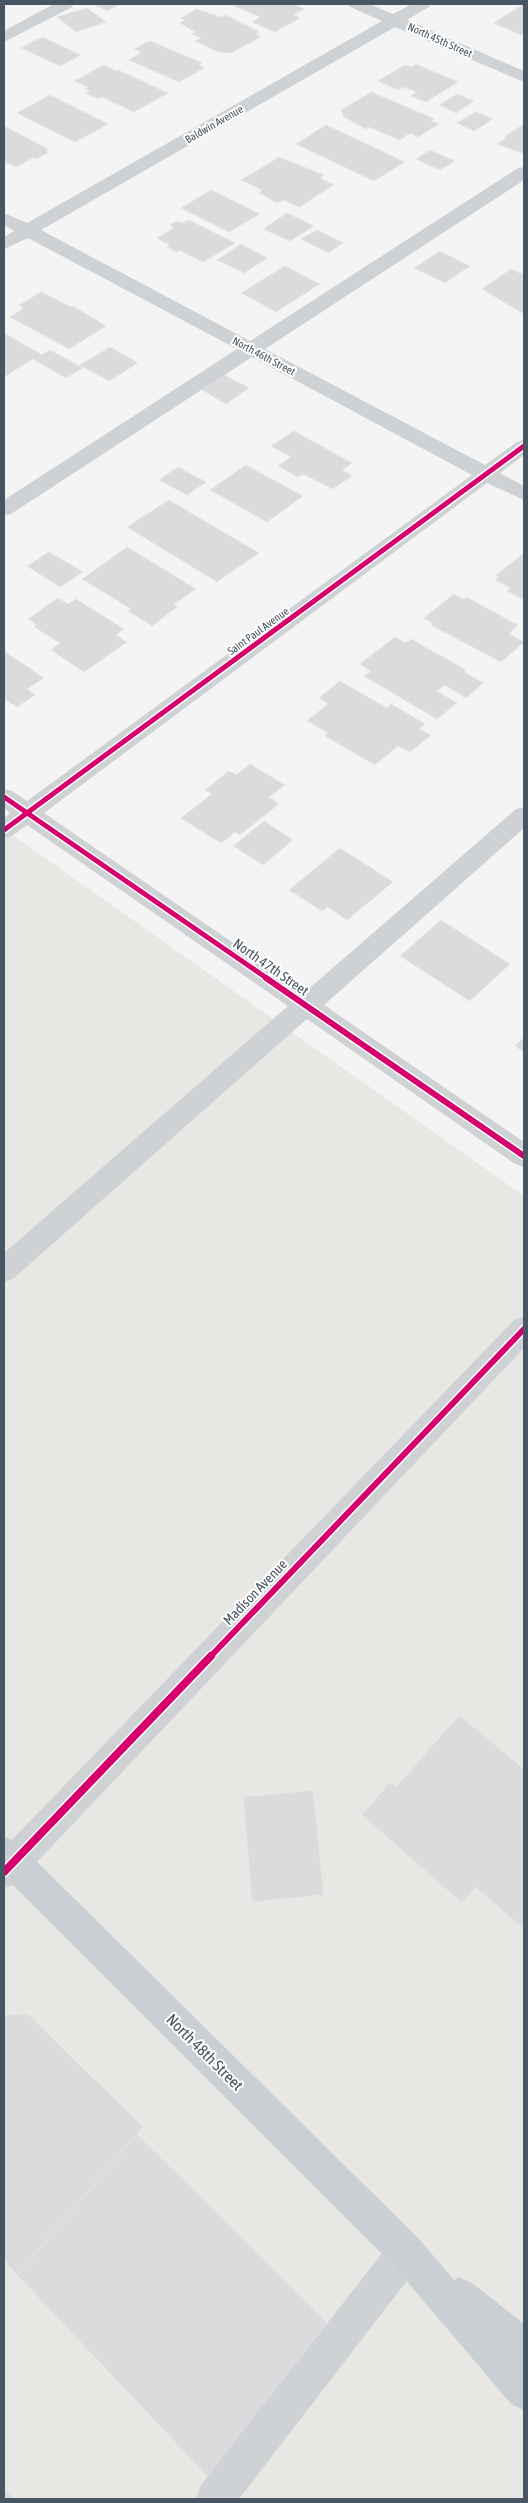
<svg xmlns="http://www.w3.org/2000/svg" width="528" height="2503" font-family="'Asap Condensed',sans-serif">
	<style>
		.commercial { fill: #e8e7e3 }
		.building { fill: #dbdbde; stroke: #e5e6e7 }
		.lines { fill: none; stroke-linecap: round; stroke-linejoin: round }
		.minor { fill: #cfd2d5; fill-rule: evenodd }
		.major { fill: #cacfd3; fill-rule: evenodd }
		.cycleway-far2-casing { stroke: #fff; stroke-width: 8 }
		.cycleway-far1-casing { stroke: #fff; stroke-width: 9 }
		.cycleway-casing { stroke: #fff; stroke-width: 11 }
		.cycleway-far2 { stroke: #d6006c; stroke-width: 5 }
		.cycleway-far1 { stroke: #d6006c; stroke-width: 6 }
		.cycleway { stroke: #d6006c; stroke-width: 8 }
		.labels { text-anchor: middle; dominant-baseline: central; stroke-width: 4; stroke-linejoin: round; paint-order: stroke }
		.far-street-label { font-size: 11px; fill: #485563; stroke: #fff }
		.street-label { font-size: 14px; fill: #485563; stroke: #fff }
		.near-street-label { font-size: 16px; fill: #485563; stroke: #fff }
	</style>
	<rect width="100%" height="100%" fill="#f4f4f4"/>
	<polygon class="commercial" points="4,829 524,1196 524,2499 4,2499"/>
	<g class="building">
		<polygon points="92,4 120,4 107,11"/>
		<polygon points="230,4 293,4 304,9 293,15 300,18 275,32 252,22 260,17"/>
		<polygon points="524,4 524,36 493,23"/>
		<polygon points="87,8 106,22 76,32 57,17"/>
		<polygon points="197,9 220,17 226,15 259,32 256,34 261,37 231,53 218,52 195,41 201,38 192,34 195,32 180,23 185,20 181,18"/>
		<polygon points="42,37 81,55 60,66 21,48"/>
		<polygon points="150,41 202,63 199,65 204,68 179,82 129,60 142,52 134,49"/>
		<polygon points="416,64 458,82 426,102 411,96 417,92 404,87 398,90 378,81 405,65 411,67"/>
		<polygon points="104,65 116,71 118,70 168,93 134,112 102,97 98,99 86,93 90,91 85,89 88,87 74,81"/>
		<polygon points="371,92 435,119 431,121 439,124 418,137 410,133 400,140 369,127 366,129 344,117 341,110"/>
		<polygon points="457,94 474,101 456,113 439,105"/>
		<polygon points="50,95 108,124 75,142 17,113"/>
		<polygon points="476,112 493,119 474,131 457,123"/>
		<polygon points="524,124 524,154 497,144 507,138 504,137"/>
		<polygon points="326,125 405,162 374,181 296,144"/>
		<polygon points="4,126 48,149 45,150 49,152 37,159 34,157 16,167 7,163 4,164"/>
		<polygon points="430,150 455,161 440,170 416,159"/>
		<polygon points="279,157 324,175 320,178 334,185 299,207 283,200 278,203 259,193 262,190 241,180"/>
		<polygon points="211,190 260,214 229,232 181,208"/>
		<polygon points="287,213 314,226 290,241 263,229"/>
		<polygon points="189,220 235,243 203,262 179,250 177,252 167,247 170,245 157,238 174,228 170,225 177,221 182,223"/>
		<polygon points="317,230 343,243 328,253 301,239"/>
		<polygon points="241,244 267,258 244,273 217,260"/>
		<polygon points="440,251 470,266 445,283 414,268"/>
		<polygon points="285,266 320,284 276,312 241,293"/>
		<polygon points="511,269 524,275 524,314 482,289"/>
		<polygon points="41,292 71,307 73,306 106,326 69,349 10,317 24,308 19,305"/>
		<polygon points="4,333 42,355 50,350 83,368 66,378 33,359 4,377"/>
		<polygon points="110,347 138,363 109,381 80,365"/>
		<polygon points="224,375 249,388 226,404 202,390"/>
		<polygon points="294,431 352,463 342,470 352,476 333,489 303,474 298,477 278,466 291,457 271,446"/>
		<polygon points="246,465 303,496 267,522 210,490"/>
		<polygon points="178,467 206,482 187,495 159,480"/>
		<polygon points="169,500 259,553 217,582 127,527"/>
		<polygon points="127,547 196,589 174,604 177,607 152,626 128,611 131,609 82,579"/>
		<polygon points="49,552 83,572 60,587 27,566"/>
		<polygon points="524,553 524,597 522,599 507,591 511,588 495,580 499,577 496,575"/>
		<polygon points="454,594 464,599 466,597 518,625 509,634 524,642 501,662 431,625 433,623 424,618"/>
		<polygon points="58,598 68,604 76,599 124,629 116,635 127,642 84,672 51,650 60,643 34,627 37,625 28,619"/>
		<polygon points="395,637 406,643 411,639 466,670 464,672 483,683 466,698 445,685 437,691 457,703 437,719 364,676 371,671 360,664"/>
		<polygon points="4,651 44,678 27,689 35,695 17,707 6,700 4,701"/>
		<polygon points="340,681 387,708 391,704 425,724 419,729 431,735 410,752 398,746 375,765 325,736 328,733 307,721 328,704 319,698"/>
		<polygon points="250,764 285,785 269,797 279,804 240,835 235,832 223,842 219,842 181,818 212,794 205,790 229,771 236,775"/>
		<polygon points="264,821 293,840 263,865 233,846"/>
		<polygon points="340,848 393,882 347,920 328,907 322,911 289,890"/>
		<polygon points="441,920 510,964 470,1001 400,956"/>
		<polygon points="524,1037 524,1052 515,1046"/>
		<polygon points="459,1715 524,1769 524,1929 475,1887 462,1903 362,1815 390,1782 396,1787"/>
		<polygon points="313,1790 324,1895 252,1902 243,1797"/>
		<polygon points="28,2014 143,2127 17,2275 4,2260 4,2015"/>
		<polygon points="137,2134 327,2323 209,2478 17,2275"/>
		<polygon points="4,2488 14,2499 4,2499"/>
	</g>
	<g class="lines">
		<g class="minor">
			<polygon points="54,4 74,4 72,7 4,42 4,31"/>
			<polygon points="348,4 369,4 393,14 412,4 431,4 429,7 407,20 524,71 524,82 395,27 41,230 250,341 518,168 524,167 524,180 265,349 485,465 517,442 524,440 524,455 500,473 524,486 524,500 487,483 44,813 305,992 516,809 524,807 524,828 324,1005 524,1142 524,1167 515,1164 307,1019 14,1278 4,1282 4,1253 288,1006 27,825 12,836 4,838 4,818 10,813 4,808 4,789 12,791 27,801 472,475 252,357 11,514 4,515 4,500 237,349 28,238 4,249 4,237 14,231 4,225 4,213 27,223 382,21 350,7"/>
			<polygon points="524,1317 524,1348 16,1884 4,1888 4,1848 514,1320"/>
			<polygon points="406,2234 419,2239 424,2252 419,2265 239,2499 196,2499 201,2485 393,2239"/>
		</g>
		<polygon class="major" points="4,1837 16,1841 419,2239 454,2280 459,2277 472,2283 524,2324 524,2410 511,2404 393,2265 4,1876"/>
		<g class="cycleway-far2-casing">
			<g id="cycleway-far2">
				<polyline points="4,797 268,979"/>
				<polyline points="4,830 524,446"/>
			</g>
		</g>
		<g class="cycleway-far1-casing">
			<g id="cycleway-far1">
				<polyline points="266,978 524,1156"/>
				<polyline points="210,1657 524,1329"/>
			</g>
		</g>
		<g class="cycleway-casing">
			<polyline id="cycleway" points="4,1872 211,1656"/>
		</g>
		<use href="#cycleway-far2" class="cycleway-far2"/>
		<use href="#cycleway-far1" class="cycleway-far1"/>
		<use href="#cycleway" class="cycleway"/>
	</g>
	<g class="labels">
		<g class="far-street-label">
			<text transform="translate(440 40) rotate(24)">North 45th Street</text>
			<text transform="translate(214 124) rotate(-30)">Baldwin Avenue</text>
			<text transform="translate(264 356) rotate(28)">North 46th Street</text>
			<text transform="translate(258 631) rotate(-36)">Saint Paul Avenue</text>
		</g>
		<g class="street-label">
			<text transform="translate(271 967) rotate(35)">North 47th Street</text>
			<text transform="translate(255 1592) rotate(-46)">Madison Avenue</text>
		</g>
		<g class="near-street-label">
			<text transform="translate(205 2052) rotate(45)">North 48th Street</text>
		</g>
	</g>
	<rect width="528" height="2503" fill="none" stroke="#485563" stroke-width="10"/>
</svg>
